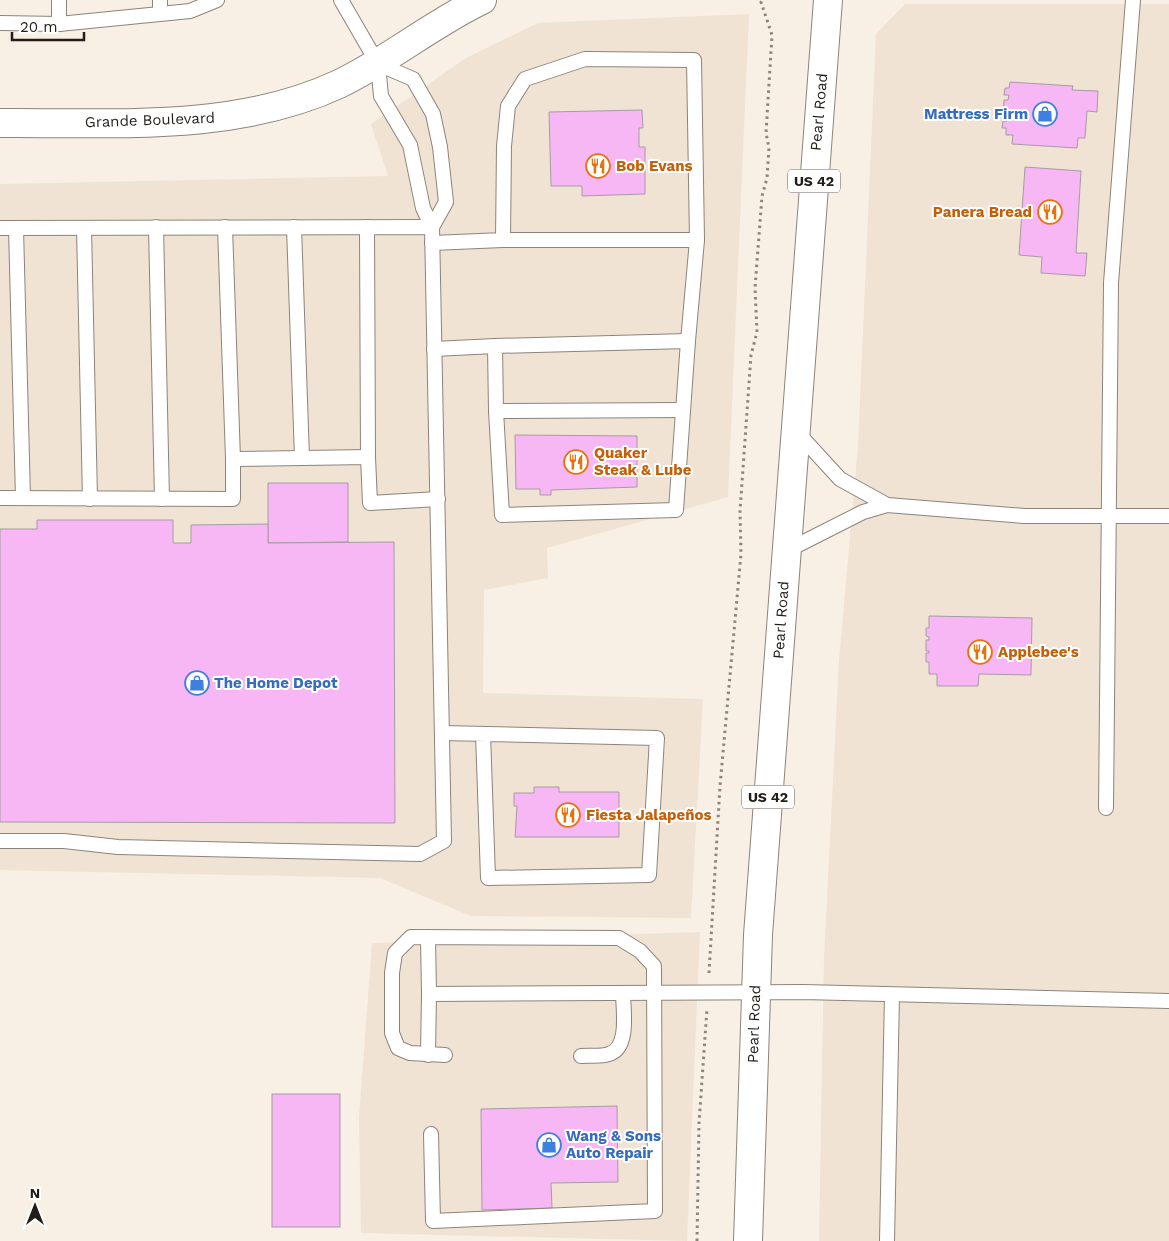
<svg xmlns="http://www.w3.org/2000/svg" width="1169" height="1241" font-family="'Work Sans',sans-serif">
	<style>
		.built { fill: #f1e3d3 }
		.building { fill: #f7b6f4; stroke: #a59ca4 }
		.lines { fill: none; stroke-linecap: round; stroke-linejoin: round }
		.service-casing { stroke: #8c847b; stroke-width: 16 }
		.minor-casing { stroke: #8c847b; stroke-width: 30 }
		.primary-casing { stroke: #8c847b; stroke-width: 30 }
		.path { stroke: #8b857e; stroke-width: 3; stroke-dasharray: 2.5 4; stroke-linecap: butt }
		.service { stroke: #fff; stroke-width: 14 }
		.minor { stroke: #fff; stroke-width: 28 }
		.primary { stroke: #fff; stroke-width: 28 }
		.labels { text-anchor: middle; dominant-baseline: central; stroke-width: 4; stroke-linejoin: round; paint-order: stroke }
		.shield { fill: #fff; stroke: #64625f; stroke-width: 1 }
		.shield-label { font-size: 14px; font-weight: bold; fill: #211e1a }
		.street-label { font-size: 15px; fill: #211e1a; stroke: #fff }
		.shop-label { font-size: 15px; font-weight: bold; fill: #366cbe; stroke: #fff; text-anchor: start }
		.food-label { font-size: 15px; font-weight: bold; fill: #c56008; stroke: #fff; text-anchor: start }
	</style>
	<rect width="100%" height="100%" fill="#f8efe5"/>
	<g class="built">
		<polygon points="905,4 1169,4 1169,1241 819,1241 824,958 839,660 858,446 876,34"/>
		<polygon points="749,14 728,497 547,548 548,578 484,590 483,693 703,699 691,918 471,916 380,878 0,870 0,184 388,176 371,124 466,58 538,23"/>
		<polygon points="700,932 687,1241 361,1233 359,1117 372,943"/>
	</g>
	<g class="building">
		<polygon points="1010,82 1073,86 1072,90 1098,91 1097,112 1087,111 1085,138 1078,138 1077,148 1012,144 1013,135 1006,135 1006,128 1002,128 1003,121 1007,121 1007,116 1003,116 1004,100 1008,100 1009,95 1004,95 1005,88 1009,88"/>
		<polygon points="642,110 643,128 639,128 639,147 645,147 645,194 582,196 582,186 551,186 549,112"/>
		<polygon points="1025,167 1081,171 1076,253 1087,253 1085,276 1041,273 1042,257 1019,255"/>
		<polygon points="515,435 637,436 637,487 551,490 551,495 540,495 540,489 516,489"/>
		<polygon points="268,483 348,483 348,542 268,543"/>
		<polygon points="37,520 173,520 173,543 191,543 191,525 268,524 268,543 394,542 395,823 0,822 0,529 37,529"/>
		<polygon points="929,616 1032,618 1031,675 979,674 978,686 937,686 937,674 929,674 929,662 926,662 926,653 929,653 929,651 926,651 926,640 929,640 929,637 926,636 926,628 929,628"/>
		<polygon points="534,787 559,787 559,792 619,792 619,837 515,837 517,806 514,806 514,793 534,793"/>
		<rect x="272" y="1094" width="68" height="133"/>
		<polygon points="617,1106 618,1182 551,1183 552,1208 482,1210 481,1109"/>
	</g>
	<g class="lines">
		<g class="service-casing">
			<g id="service">
				<polyline points="341,0 378,64 381,96 410,145 423,208 432,227"/>
				<polyline points="160,14 160,0"/>
				<polyline points="0,23 59,24 59,0"/>
				<polyline points="59,24 190,11 217,0"/>
				<polyline points="378,64 413,79 433,114 440,147 446,202 432,227"/>
				<polyline points="156,227 162,499"/>
				<polyline points="225,227 233,459"/>
				<polyline points="294,227 302,458"/>
				<polyline points="367,227 368,457"/>
				<polyline points="0,228 432,227 444,841 420,854 118,847 64,841 0,841"/>
				<polyline points="16,228 23,498"/>
				<polyline points="84,228 90,499"/>
				<polyline points="503,240 697,240"/>
				<polyline points="432,243 503,240 504,146 508,106 525,79 585,59 694,60 697,240 688,341"/>
				<polyline points="434,349 495,346 496,411 502,515 676,510 688,341 495,346"/>
				<polyline points="496,411 683,410"/>
				<polyline points="796,431 840,479 887,505"/>
				<polyline points="0,498 233,499 233,459 368,457 370,503 438,499"/>
				<polyline points="786,551 863,512 887,505 1024,516 1169,516"/>
				<polyline points="442,733 657,738 649,875 488,878 483,734"/>
				<polyline points="1106,808 1111,283 1133,0"/>
				<polyline points="428,937 429,994 803,992 1169,1001"/>
				<polyline points="428,1055 429,994"/>
				<path d="M581 1056C590 1055 601 1057 609 1054 630 1048 623 1009 623 993"/>
				<polyline points="431,1134 433,1221 655,1211 654,966 640,951 619,938 411,937 395,953 392,973 392,1033 398,1048 410,1053 445,1055"/>
				<polyline points="887,1241 892,995"/>
			</g>
		</g>
		<g class="minor-casing">
			<path id="minor" d="M0 123C112 122 234 133 339 84 389 60 432 24 482 0"/>
		</g>
		<g class="primary-casing">
			<polyline id="primary" points="748,1241 758,935 828,0"/>
		</g>
		<g class="path">
			<polyline points="709,973 720,786 741,554 740,511 751,355 757,332 755,288 762,196 767,178 769,148 766,133 772,35 761,2 763,0"/>
			<polyline points="697,1241 699,1123 707,1009"/>
		</g>
		<use href="#service" class="service"/>
		<use href="#minor" class="minor"/>
		<use href="#primary" class="primary"/>
	</g>
	<defs>
		<g id="shop-ring" transform="scale(1.25)"><circle r="9.5" fill="#fff" stroke="#3f7fe0" stroke-width="1.5"/><path d="M-5-2.5h2.3a2.7 3.5 0 0 1 5.4 0H5L5.5 6h-11ZM-1.5-2.5h3a1.5 2.3 0 0 0-3 0Z" fill="#3f7fe0"/></g>
		<g id="restaurant-ring" transform="scale(1.25)"><circle r="9.5" fill="#fff" stroke="#e8710a" stroke-width="1.5"/><path d="M-5-6h1v4h1v-4h1v4h1v-4h1v5L-1.5 .5V6h-2V.5L-5-1ZM5-6V6H3V1.5H1.5Q1.5-4 5-6Z" fill="#e8710a"/></g>
	</defs>
	<g fill-rule="evenodd">
		<use href="#shop-ring" x="1045" y="114"/>
		<use href="#restaurant-ring" x="598" y="166"/>
		<use href="#restaurant-ring" x="1050" y="212"/>
		<use href="#restaurant-ring" x="576" y="462"/>
		<use href="#restaurant-ring" x="980" y="652"/>
		<use href="#shop-ring" x="197" y="683"/>
		<use href="#restaurant-ring" x="568" y="815"/>
		<use href="#shop-ring" x="549" y="1145"/>
	</g>
	<g class="labels">
		<g class="shield">
			<rect x="788" y="169.5" width="52" height="23" rx="4"/>
			<rect x="742" y="785.5" width="52" height="23" rx="4"/>
		</g>
		<g class="shield-label">
			<text x="814" y="181">US 42</text>
			<text x="768" y="797">US 42</text>
		</g>
		<g class="street-label">
			<text transform="translate(819 112) rotate(-85)">Pearl Road</text>
			<text transform="translate(150 120) rotate(-2)">Grande Boulevard</text>
			<text transform="translate(781 620) rotate(-86)">Pearl Road</text>
			<text transform="translate(754 1024) rotate(-88)">Pearl Road</text>
		</g>
		<g class="shop-label">
			<text x="1028" y="114" text-anchor="end">Mattress Firm</text>
			<text x="214" y="683">The Home Depot</text>
			<text x="566" y="1136">Wang &amp; Sons<tspan x="566" dy="17">Auto Repair</tspan></text>
		</g>
		<g class="food-label">
			<text x="616" y="166">Bob Evans</text>
			<text x="1032" y="212" text-anchor="end">Panera Bread</text>
			<text x="594" y="453">Quaker<tspan x="594" dy="17">Steak &amp; Lube</tspan></text>
			<text x="998" y="652">Applebee's</text>
			<text x="586" y="815">Fiesta Jalapeños</text>
		</g>
	</g>
	<g transform="translate(35 1206)" stroke="#ffffff" stroke-width="4" paint-order="stroke">
	<path d="M0-4L9 19L0 12L-9 19Z" fill="#211e1a"/>
	<text y="-8" font-size="14" font-weight="bold" text-anchor="middle" fill="#211e1a">N</text>
	</g>
	<path d="M12 32v8h72v-8" fill="none" stroke="#211e1a" stroke-width="2.5"/>
	<text x="20" y="32" font-size="15" fill="#211e1a" stroke="#ffffff" stroke-width="4" paint-order="stroke">20 m</text>
</svg>
